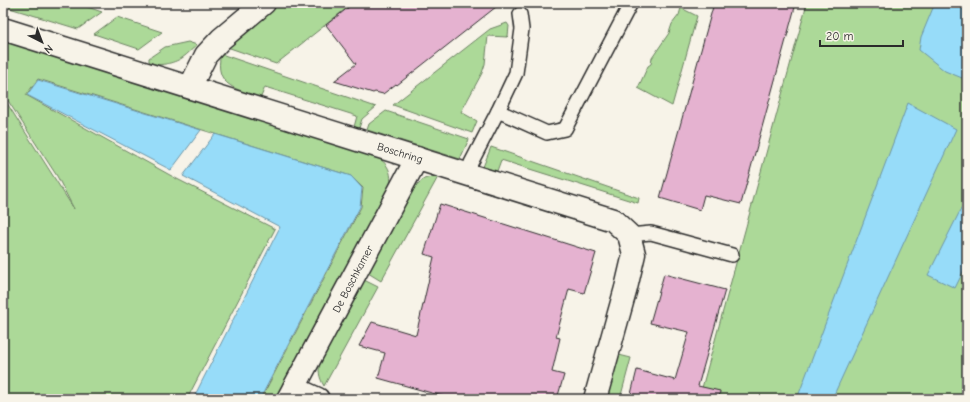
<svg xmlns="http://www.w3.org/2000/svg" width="970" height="402" font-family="'Comic Neue',sans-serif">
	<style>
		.green { fill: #acd998; stroke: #6c8262 }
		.water { fill: #97dcf9; stroke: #6c95a7 }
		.building { fill: #e5b2d0; stroke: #2b2b2b }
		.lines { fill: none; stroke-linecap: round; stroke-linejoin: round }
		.service-casing { stroke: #2b2b2b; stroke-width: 16 }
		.minor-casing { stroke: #2b2b2b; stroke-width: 25 }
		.service { stroke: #f7f3e8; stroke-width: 13 }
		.minor { stroke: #f7f3e8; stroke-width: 22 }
		.labels { text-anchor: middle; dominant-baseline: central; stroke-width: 3; stroke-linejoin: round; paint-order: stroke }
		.street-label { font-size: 11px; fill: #2b2b2b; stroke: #f7f3e8 }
	</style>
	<rect width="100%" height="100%" fill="#f7f3e8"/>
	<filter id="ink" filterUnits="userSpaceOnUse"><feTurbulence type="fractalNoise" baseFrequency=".025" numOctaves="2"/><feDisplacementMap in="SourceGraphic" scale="8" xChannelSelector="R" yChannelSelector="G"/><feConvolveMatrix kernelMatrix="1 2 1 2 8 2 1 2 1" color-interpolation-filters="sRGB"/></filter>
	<g filter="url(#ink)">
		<g class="green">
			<polygon points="3,3 76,3 102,12 78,29 3,6"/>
			<polygon points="280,3 353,3 276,64 227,47"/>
			<polygon points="807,3 967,3 967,399 699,399"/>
			<polygon points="681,8 697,16 672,106 638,88 648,66 651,64 652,58 669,33 672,24 679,15"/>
			<polygon points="117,17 162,32 139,49 94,34"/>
			<polygon points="507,23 509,26 508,36 507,37 488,36 485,64 482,73 461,112 477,121 472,133 393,105 490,29"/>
			<path d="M3 41 365 154C385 156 396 172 388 191L276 399H261L361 207 363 188 351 176 38 79 26 95 177 179 275 229 187 399H3V97L74 209 57 176 3 93Z"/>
			<path d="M188 42 197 45C192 49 188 54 182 58 174 63 157 68 149 61V58L165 47Z"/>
			<path d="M221 54 376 107 362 119 359 128 354 127 357 116 265 87 261 97C238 90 213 86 221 54Z"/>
			<polygon points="386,111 469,139 460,159 367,130 369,124"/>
			<polygon points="491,147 639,198 638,203 501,160 497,171 483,167"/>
			<polygon points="435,176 438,177 381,281 368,273 415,186 424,179"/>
			<path d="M364 280 378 287 324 386C319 377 318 371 320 361Z"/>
			<polygon points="619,355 631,358 620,399 612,399 607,398"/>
		</g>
		<g class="water">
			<polygon points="935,3 967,3 967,80 945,71 919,50 921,37"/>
			<polygon points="38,80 201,130 171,170 27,95"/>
			<polygon points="908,103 956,129 832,399 797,399"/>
			<polygon points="215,134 351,176 362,188 360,207 260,399 193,399 280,227 183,176"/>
			<polygon points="967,197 967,264 955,288 928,275"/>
		</g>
		<g class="building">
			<polygon points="354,3 501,3 397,85 396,84 383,94 375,92 373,93 334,81 356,64 326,25"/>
			<polygon points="714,3 781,3 795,7 741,204 704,195 700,210 660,198"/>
			<polygon points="440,204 596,253 584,293 569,289 556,337 560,338 552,372 564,375 557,399 453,399 378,378 385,353 359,346 372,322 416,335 434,257 424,254"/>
			<polygon points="664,274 725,290 698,386 720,391 719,399 652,399 631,394 637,370 675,380 689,332 650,323"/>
		</g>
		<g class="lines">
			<g class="service-casing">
				<g id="service">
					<polyline points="498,111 547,133 565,129 631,3"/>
					<polyline points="468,174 471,163 498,111 516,73 522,29 520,14"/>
					<polyline points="629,235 651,233 732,255"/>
				</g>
			</g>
			<g class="minor-casing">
				<g id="minor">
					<polyline points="3,29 613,220 629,235 634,254 626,288 595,399"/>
					<polyline points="190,87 206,55 221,39 264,3"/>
					<polyline points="294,388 318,399"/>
					<polyline points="288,399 417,158"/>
				</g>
			</g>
			<use href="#service" class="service"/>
			<use href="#minor" class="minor"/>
		</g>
	</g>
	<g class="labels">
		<g class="street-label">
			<text transform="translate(400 153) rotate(17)">Boschring</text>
			<text transform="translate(353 279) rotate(-62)">De Boschkamer</text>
		</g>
	</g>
	<rect width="970" height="402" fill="none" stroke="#f7f3e8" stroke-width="16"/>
	<rect x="8" y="8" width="954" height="386" fill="none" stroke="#2b2b2b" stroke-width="1.5" filter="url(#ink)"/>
	<g transform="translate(42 42) rotate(138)" stroke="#f7f3e8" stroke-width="3" paint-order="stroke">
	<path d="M0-3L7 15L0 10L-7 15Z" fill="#2b2b2b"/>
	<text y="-6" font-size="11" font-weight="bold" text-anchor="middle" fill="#2b2b2b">N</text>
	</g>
	<path d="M820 40v6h83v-6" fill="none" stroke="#2b2b2b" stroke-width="2"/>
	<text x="826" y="40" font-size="12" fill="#2b2b2b" stroke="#f7f3e8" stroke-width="3" paint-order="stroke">20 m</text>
</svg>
